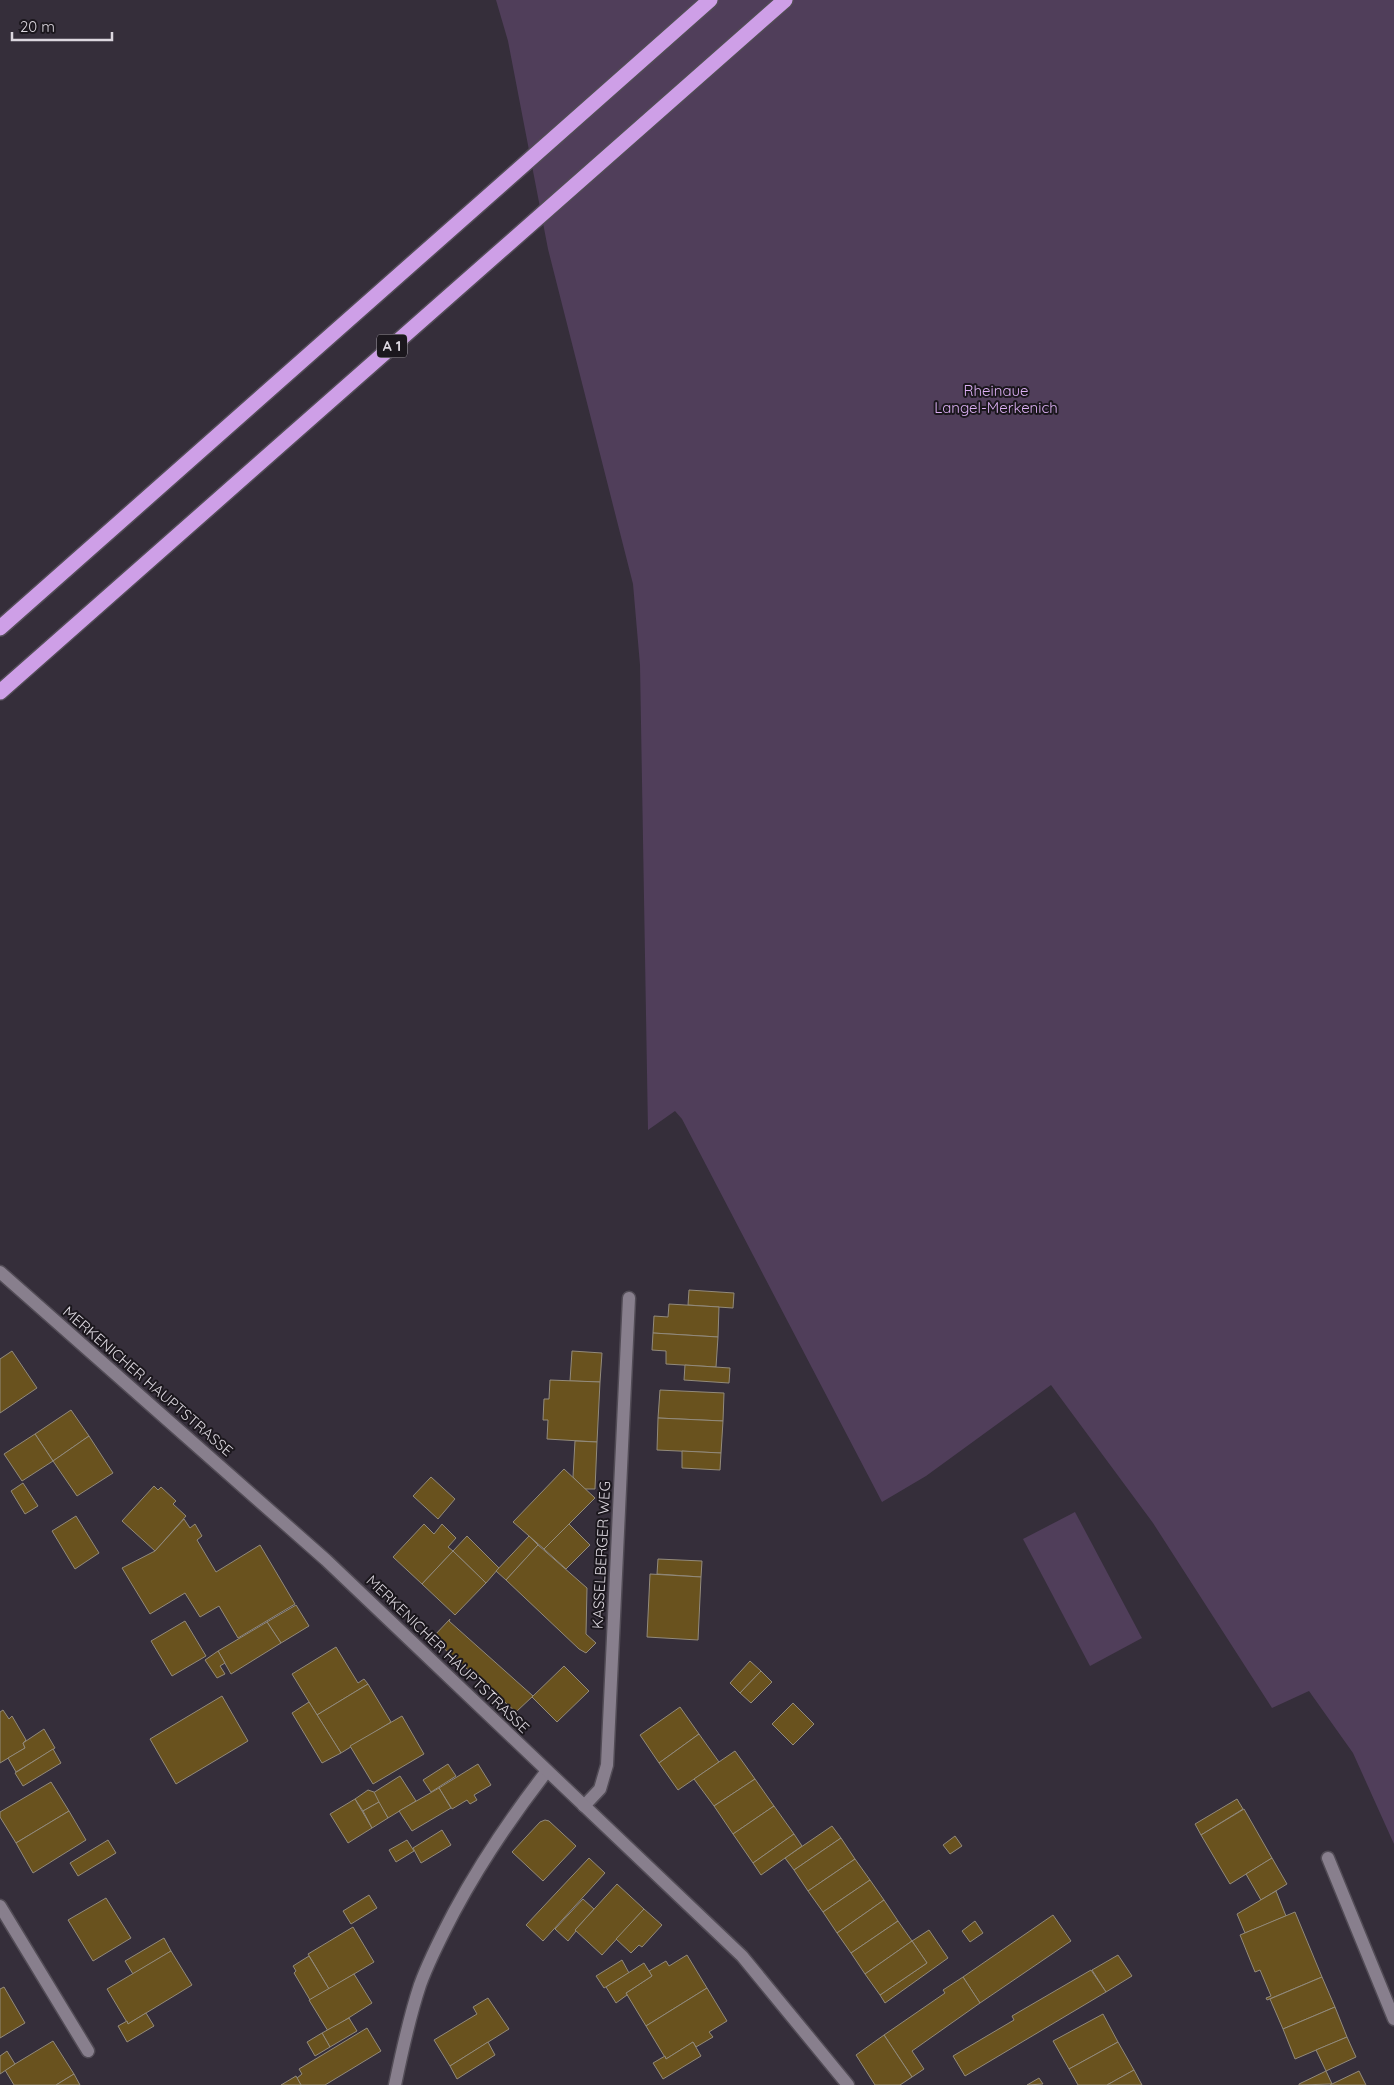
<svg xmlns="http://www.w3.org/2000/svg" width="1394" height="2085" font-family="Quicksand,sans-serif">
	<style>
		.green { fill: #503e5a }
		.building { fill: #69521e; stroke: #928a7b }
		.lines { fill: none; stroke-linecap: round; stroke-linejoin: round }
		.street-casing { stroke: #524c56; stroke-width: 15 }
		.secondary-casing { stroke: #524c56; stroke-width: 15 }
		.highway-casing { stroke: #524c56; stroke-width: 18 }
		.street { stroke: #887f8d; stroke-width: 12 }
		.secondary { stroke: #887f8d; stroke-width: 12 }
		.highway { stroke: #ce9fe7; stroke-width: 15 }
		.labels { text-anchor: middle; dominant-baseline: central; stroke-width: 4; stroke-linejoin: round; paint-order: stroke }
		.shield { fill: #1b171d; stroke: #a29da5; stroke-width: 1 }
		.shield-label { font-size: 14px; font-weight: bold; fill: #dcd7df }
		.park-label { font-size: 15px; fill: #dcb0f4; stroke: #1b171d }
		.street-label { font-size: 15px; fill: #dcd7df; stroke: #1b171d }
	</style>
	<rect width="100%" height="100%" fill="#352e3a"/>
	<g class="green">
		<polygon points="496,0 1394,0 1394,1844 1353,1753 1309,1691 1272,1708 1153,1523 1051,1385 926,1476 882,1502 682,1119 675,1111 648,1130 640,665 633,584 548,249 508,41"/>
		<polygon points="1075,1512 1142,1638 1090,1666 1023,1539"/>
	</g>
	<g class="building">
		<polygon points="689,1290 734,1293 733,1308 688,1305"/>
		<polygon points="669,1304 719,1307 718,1337 653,1333 654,1316 668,1317"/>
		<polygon points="653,1333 718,1337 716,1367 666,1364 666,1351 652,1350"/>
		<polygon points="12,1351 37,1388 0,1413 0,1359"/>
		<polygon points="572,1351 602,1353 600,1382 570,1381"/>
		<polygon points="685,1365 730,1368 729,1383 684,1380"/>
		<polygon points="550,1380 600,1382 597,1442 547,1439 548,1420 543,1420 544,1399 549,1399"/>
		<polygon points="660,1390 724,1393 723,1421 658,1418"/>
		<polygon points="71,1410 89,1436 53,1461 35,1434"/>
		<polygon points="658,1418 723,1421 721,1453 657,1450"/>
		<polygon points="35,1434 53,1461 22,1481 4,1454"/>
		<polygon points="89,1436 113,1473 77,1496 53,1461"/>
		<polygon points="575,1441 597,1442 595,1489 585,1489 573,1477"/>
		<polygon points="682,1451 721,1453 720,1470 682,1468"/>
		<polygon points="564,1469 595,1498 544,1549 513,1522"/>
		<polygon points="431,1477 455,1499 438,1519 413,1496"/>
		<polygon points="23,1483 38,1506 25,1514 11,1491"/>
		<polygon points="154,1486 158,1490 161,1487 176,1501 173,1504 186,1516 155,1551 122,1521"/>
		<polygon points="76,1516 99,1553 75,1569 52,1531"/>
		<polygon points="184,1519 190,1528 195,1524 202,1536 197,1540 216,1572 260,1545 295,1604 238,1638 219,1606 200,1617 185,1593 150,1614 122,1568 155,1551"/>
		<polygon points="424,1524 434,1534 442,1524 456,1538 448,1547 453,1551 422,1584 393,1557"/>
		<polygon points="569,1524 590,1545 566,1569 544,1549"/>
		<polygon points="467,1536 499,1568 486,1583 453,1551"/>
		<polygon points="529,1536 538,1545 506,1580 496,1571"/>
		<polygon points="538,1545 587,1588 586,1634 596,1643 586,1653 579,1649 506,1580"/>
		<polygon points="453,1551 486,1583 455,1615 422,1584"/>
		<polygon points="658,1559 702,1561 701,1577 657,1574"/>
		<polygon points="650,1574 701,1577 698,1640 647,1637"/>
		<polygon points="296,1605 309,1626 281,1643 267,1622"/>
		<polygon points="450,1619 449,1621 533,1696 516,1712 432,1638"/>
		<polygon points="185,1621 206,1656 172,1676 151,1641"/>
		<polygon points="267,1622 281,1643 231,1674 218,1651"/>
		<polygon points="336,1647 358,1683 364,1679 368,1684 317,1715 292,1674"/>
		<polygon points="218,1651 225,1663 220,1666 225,1674 217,1678 205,1660"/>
		<polygon points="750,1661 761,1671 740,1693 730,1683"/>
		<polygon points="564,1666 589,1691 557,1722 532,1697"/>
		<polygon points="761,1671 772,1682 751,1703 740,1693"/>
		<polygon points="368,1684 391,1722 341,1753 317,1715"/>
		<polygon points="222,1696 248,1741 176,1784 150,1739"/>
		<polygon points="309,1702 341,1753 322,1763 292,1713"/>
		<polygon points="793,1703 814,1724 793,1745 772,1724"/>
		<polygon points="680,1707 699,1734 659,1763 640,1735"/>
		<polygon points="3,1710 9,1719 12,1716 26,1740 23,1743 25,1748 0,1763 0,1712"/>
		<polygon points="402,1716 424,1754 373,1784 350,1746"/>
		<polygon points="44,1729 55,1748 16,1772 8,1758 25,1748 23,1743"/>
		<polygon points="699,1734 719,1762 678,1790 659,1763"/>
		<polygon points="53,1749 61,1763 23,1786 15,1773"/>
		<polygon points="735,1751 755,1779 714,1806 694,1779"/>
		<polygon points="448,1764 456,1776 431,1792 423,1780"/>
		<polygon points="478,1764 491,1785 474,1795 477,1800 470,1804 467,1800 452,1809 439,1788"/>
		<polygon points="400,1776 416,1801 388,1818 373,1793"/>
		<polygon points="755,1779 774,1806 733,1834 714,1806"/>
		<polygon points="51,1782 69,1811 16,1843 0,1817 0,1812"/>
		<polygon points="439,1788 451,1808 412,1831 399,1811"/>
		<polygon points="368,1790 374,1792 379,1802 363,1811 355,1799"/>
		<polygon points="355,1799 372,1828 348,1843 330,1814"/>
		<polygon points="1237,1799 1243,1809 1201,1835 1195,1824"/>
		<polygon points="379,1802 388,1818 372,1828 363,1811"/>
		<polygon points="774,1806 794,1834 753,1863 733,1834"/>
		<polygon points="1244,1809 1272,1858 1230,1884 1201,1835"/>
		<polygon points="69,1811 86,1840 33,1873 16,1843"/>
		<polygon points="545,1820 549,1821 576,1846 543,1881 512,1852 540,1822"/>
		<polygon points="832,1826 841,1838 794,1870 785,1858"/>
		<polygon points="442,1830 451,1845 421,1863 413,1848"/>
		<polygon points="794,1834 802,1846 761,1875 753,1863"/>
		<polygon points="955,1836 962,1846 950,1854 943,1845"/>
		<polygon points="841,1838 855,1859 808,1891 794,1870"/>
		<polygon points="108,1840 116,1853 78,1876 70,1863"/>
		<polygon points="407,1840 414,1851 396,1862 389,1850"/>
		<polygon points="589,1858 605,1873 543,1941 526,1925"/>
		<polygon points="1272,1858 1287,1884 1261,1900 1246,1874"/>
		<polygon points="855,1859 870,1880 823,1912 808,1891"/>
		<polygon points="870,1880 884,1900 837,1933 823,1912"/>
		<polygon points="617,1884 644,1909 602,1955 575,1930"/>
		<polygon points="1276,1891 1286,1916 1245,1933 1237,1914"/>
		<polygon points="369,1895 377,1908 351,1924 343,1911"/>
		<polygon points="106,1898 131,1938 93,1961 68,1920"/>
		<polygon points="583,1899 594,1909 575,1930 576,1931 568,1941 555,1929"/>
		<polygon points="884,1900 898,1921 851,1953 837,1933"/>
		<polygon points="644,1909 662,1925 642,1947 639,1945 631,1953 616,1939"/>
		<polygon points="1295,1912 1322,1977 1267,2000 1266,1998 1271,1996 1260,1970 1255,1972 1240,1935"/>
		<polygon points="1053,1915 1071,1941 980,2003 963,1977"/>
		<polygon points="898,1921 912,1941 865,1974 851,1953"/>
		<polygon points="975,1921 983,1933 970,1942 962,1931"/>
		<polygon points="353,1927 374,1962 329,1989 308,1954"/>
		<polygon points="929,1930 948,1958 885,2003 880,1995 927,1963 912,1941"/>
		<polygon points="164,1938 171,1951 133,1974 125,1961"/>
		<polygon points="912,1941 927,1963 880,1995 865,1974"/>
		<polygon points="171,1951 192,1985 128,2024 107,1989"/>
		<polygon points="687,1955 707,1988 646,2026 626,1993 652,1976 649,1971 666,1961 669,1966"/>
		<polygon points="1118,1955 1132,1976 1106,1992 1092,1970"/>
		<polygon points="309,1956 329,1989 310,2000 294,1973 296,1971 293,1966"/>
		<polygon points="622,1960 629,1973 604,1988 596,1976"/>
		<polygon points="644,1963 652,1976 626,1993 627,1995 616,2003 606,1987"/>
		<polygon points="1091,1970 1106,1992 965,2076 953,2056 1014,2020 1012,2016"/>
		<polygon points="354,1974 372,2003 328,2031 309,2000"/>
		<polygon points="963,1977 980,2003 912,2051 924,2069 912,2077 884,2035 945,1993 943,1990"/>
		<polygon points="1322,1977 1335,2007 1283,2029 1270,1999"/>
		<polygon points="4,1987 25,2023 0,2038 0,1989"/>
		<polygon points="707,1988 727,2021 709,2032 713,2037 696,2047 693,2042 666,2059 646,2026"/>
		<polygon points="488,1998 509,2029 450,2066 434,2040 477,2014 473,2007"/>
		<polygon points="1335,2007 1347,2037 1295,2059 1283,2029"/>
		<polygon points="146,2013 154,2026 127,2042 118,2026 127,2021 128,2024"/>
		<polygon points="1103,2014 1118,2042 1069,2069 1053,2041"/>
		<polygon points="349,2018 357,2031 330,2047 322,2033"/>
		<polygon points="367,2028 381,2051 325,2085 301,2085 297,2078 302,2074 299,2069"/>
		<polygon points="322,2033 330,2047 315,2056 307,2042"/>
		<polygon points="884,2035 912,2077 900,2085 875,2085 856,2055"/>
		<polygon points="1347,2037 1356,2057 1326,2071 1316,2050"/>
		<polygon points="53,2041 74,2074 56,2085 14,2085 5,2070"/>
		<polygon points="488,2042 495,2055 457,2079 450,2066"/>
		<polygon points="693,2042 701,2056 663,2079 653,2063 665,2056 666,2059"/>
		<polygon points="1118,2042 1134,2070 1107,2085 1078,2085 1069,2069"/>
		<polygon points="7,2051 15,2064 0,2074 0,2056"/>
		<polygon points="1134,2070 1142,2085 1107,2085"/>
		<polygon points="1326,2071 1332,2084 1299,2085 1299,2084"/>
		<polygon points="1359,2071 1366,2085 1330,2085 1332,2084"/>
		<polygon points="74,2074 80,2085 56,2085"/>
		<polygon points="296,2076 301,2085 281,2085"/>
		<polygon points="1039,2078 1043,2084 1027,2085"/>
	</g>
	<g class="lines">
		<g class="street-casing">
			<g id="street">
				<polyline points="584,1806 600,1789 607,1765 629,1298"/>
				<polyline points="1328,1858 1394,2019"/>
				<polyline points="0,1906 88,2051"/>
				<path d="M395 2085C402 2051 409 2018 420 1985 429 1960 442 1935 454 1912 481 1862 512 1816 547 1771"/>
			</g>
		</g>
		<g class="secondary-casing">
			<polyline id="secondary" points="0,1272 326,1560 742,1956 848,2085"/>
		</g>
		<g class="highway-casing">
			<g id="highway">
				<polyline points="0,628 710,0"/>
				<polyline points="0,692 785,0"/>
			</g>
		</g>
		<use href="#street" class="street"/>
		<use href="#secondary" class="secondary"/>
		<use href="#highway" class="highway"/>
	</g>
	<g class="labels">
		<rect class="shield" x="377" y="334.5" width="30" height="23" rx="4"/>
		<g class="shield-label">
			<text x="392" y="346">A 1</text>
		</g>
		<g class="park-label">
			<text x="996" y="390">Rheinaue<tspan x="996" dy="17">Langel-Merkenich</tspan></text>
		</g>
		<g class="street-label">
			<text transform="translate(148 1381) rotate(41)">MERKENICHER HAUPTSTRASSE</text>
			<text transform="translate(601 1555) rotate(-87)">KASSELBERGER WEG</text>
			<text transform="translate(448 1654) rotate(44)">MERKENICHER HAUPTSTRASSE</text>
		</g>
	</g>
	<path d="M12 32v8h100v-8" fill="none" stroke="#dcd7df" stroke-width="2.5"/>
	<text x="20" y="32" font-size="15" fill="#dcd7df" stroke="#1b171d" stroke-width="4" paint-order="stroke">20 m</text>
</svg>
